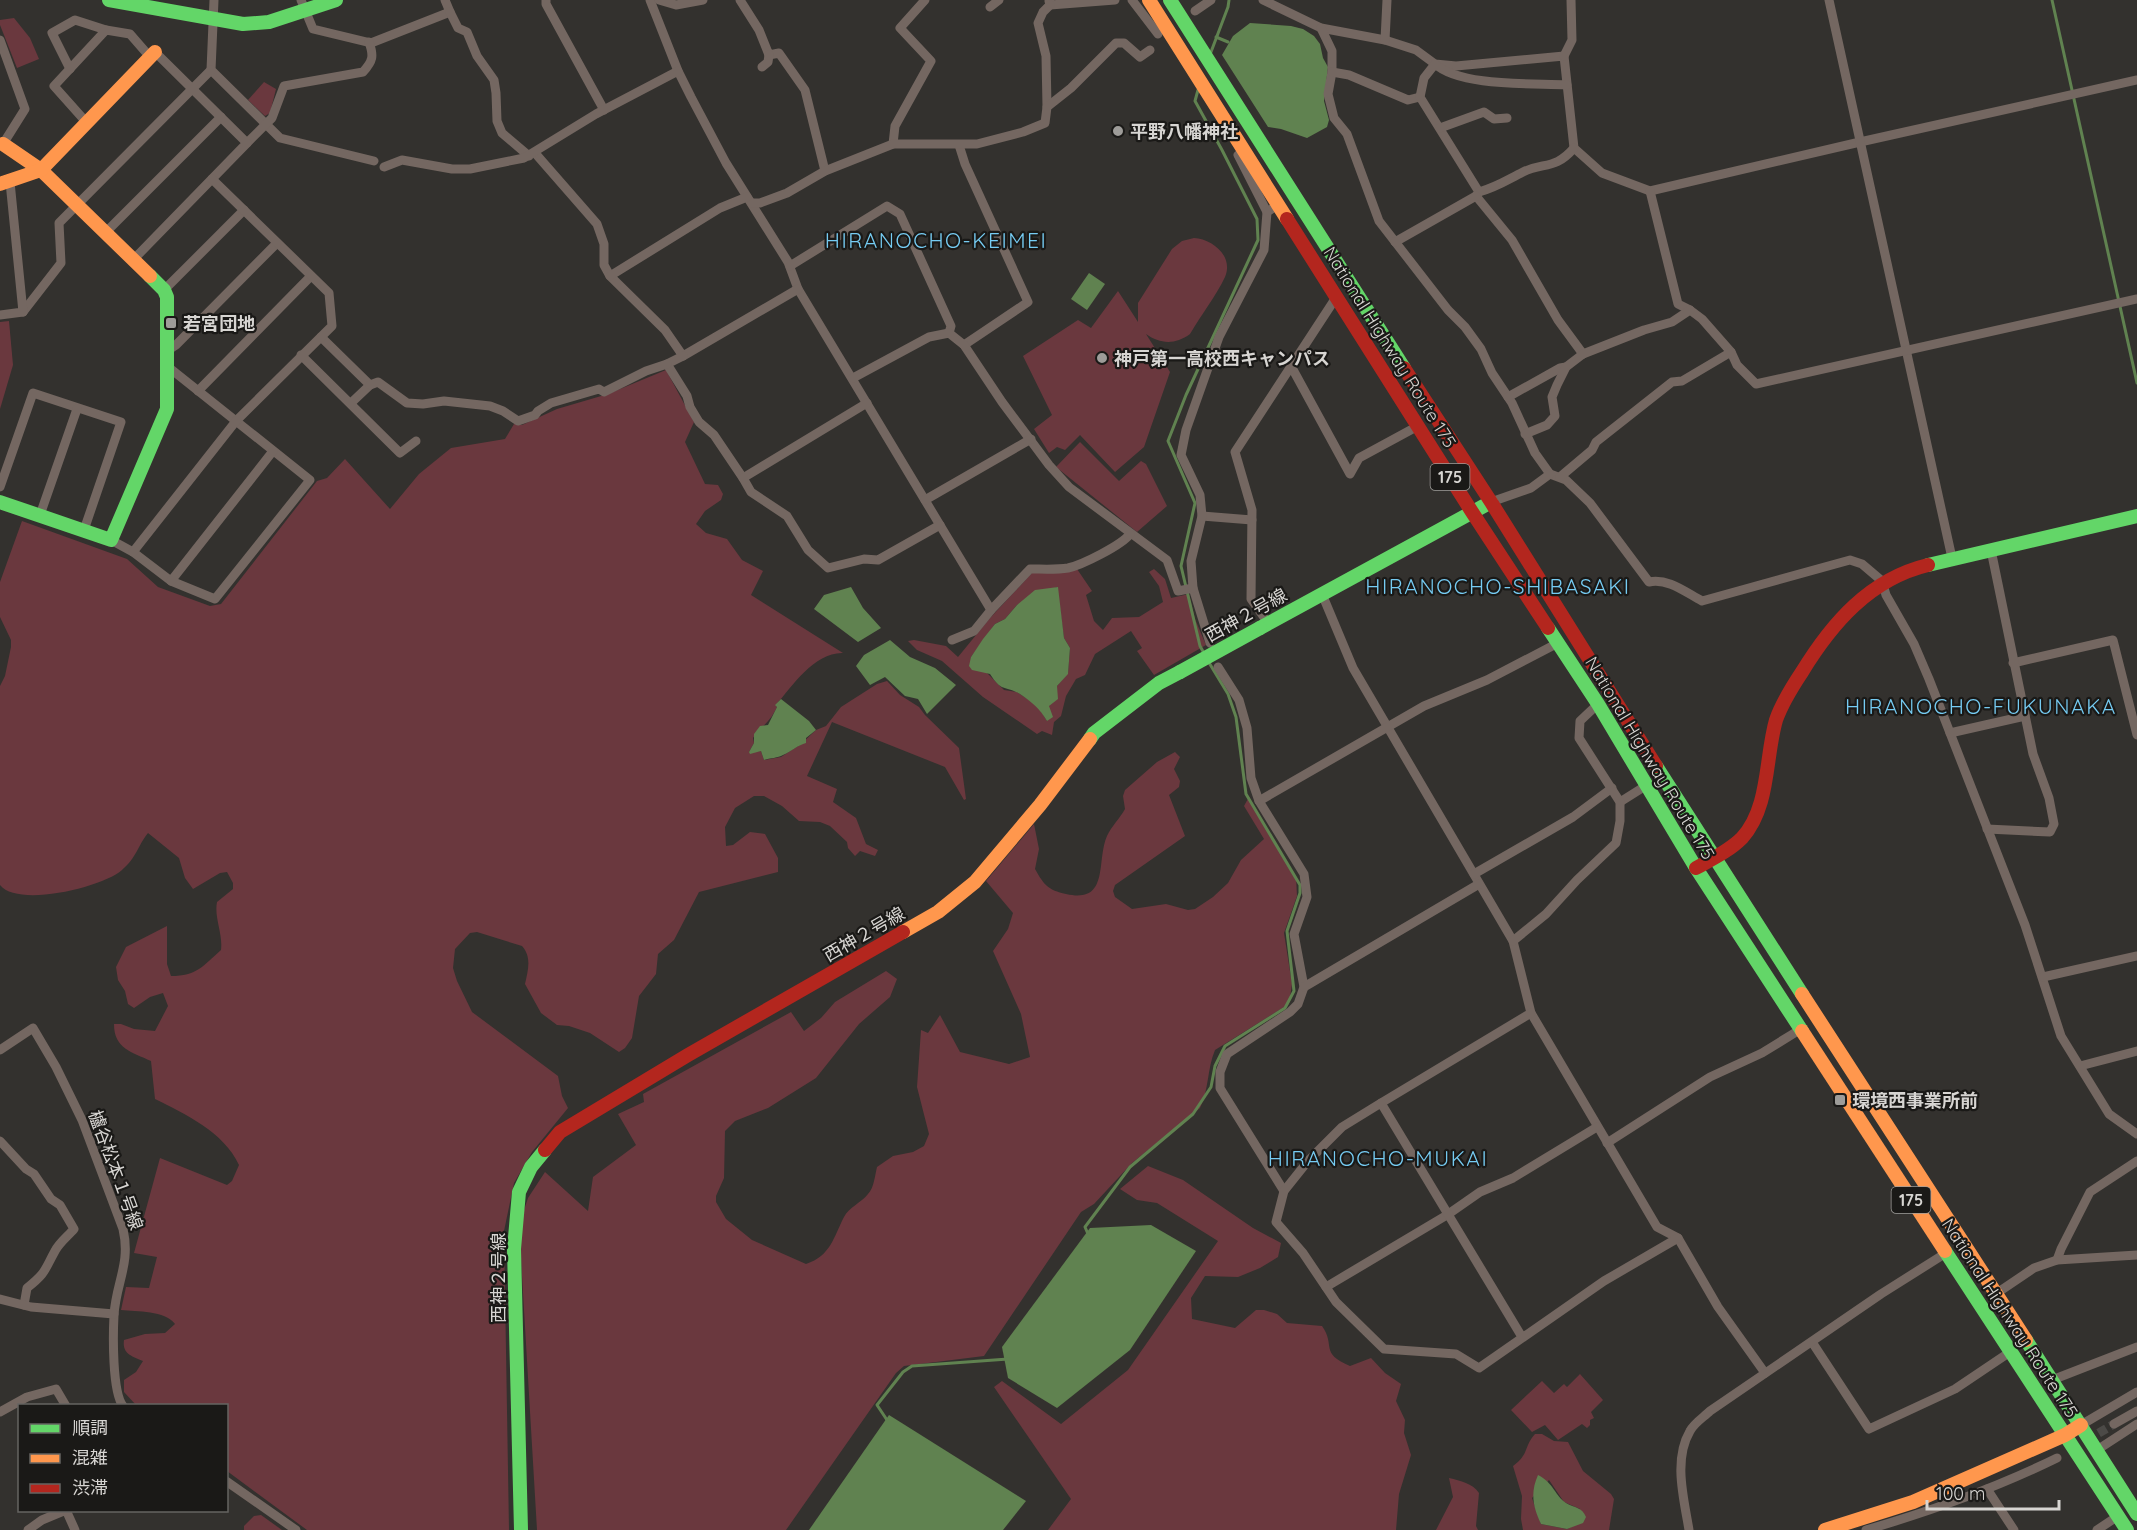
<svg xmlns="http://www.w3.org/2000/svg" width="2137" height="1530" font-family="Quicksand,'Noto Sans JP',sans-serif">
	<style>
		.green { fill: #6a383e; fill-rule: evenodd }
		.water { fill: #608250 }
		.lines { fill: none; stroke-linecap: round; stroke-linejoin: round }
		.stream { stroke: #608250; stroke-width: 3 }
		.street-tunnel { stroke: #4c4a47; stroke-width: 9; stroke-dasharray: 9 4.5; stroke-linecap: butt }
		.street { stroke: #746761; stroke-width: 9 }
		.fast { stroke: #63d668; stroke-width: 14 }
		.slow { stroke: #ff974d; stroke-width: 14 }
		.jam { stroke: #b3261e; stroke-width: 14 }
		.fast-bridge { stroke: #63d668; stroke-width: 14 }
		.poi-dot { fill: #9e9c99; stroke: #1a1917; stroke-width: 2 }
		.labels { text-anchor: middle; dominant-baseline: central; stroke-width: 4.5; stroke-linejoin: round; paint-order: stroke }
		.shield { fill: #1a1917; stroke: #9e9d9a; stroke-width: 1.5 }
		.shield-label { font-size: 16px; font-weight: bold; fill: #d7d5d2 }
		.poi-label { font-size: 18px; font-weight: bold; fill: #d7d5d2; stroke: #1a1917; text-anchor: start }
		.street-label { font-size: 18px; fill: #d7d5d2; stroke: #1a1917 }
		.quarter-label { font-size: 21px; letter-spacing: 1.5px; fill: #76ccf3; stroke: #1a1917 }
	</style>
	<rect width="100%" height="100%" fill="#33312e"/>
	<g class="green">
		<polygon points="14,18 30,38 39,59 17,68 0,25 0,20"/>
		<polygon points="264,82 276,89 270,113 265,116 248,100"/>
		<path d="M1194 238C1212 239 1234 256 1225 277 1216 296 1201 315 1190 334 1175 345 1160 344 1146 334L1170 372 1144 447 1115 472 1080 435 1065 450 1057 447 1049 453 1034 429 1052 415 1023 356 1078 320 1091 328 1118 291 1138 322V303L1172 249 1182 241Z"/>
		<polygon points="9,321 13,365 0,409 0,322"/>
		<path d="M666 370 694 422 685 442 705 484 718 485 723 494 721 500 705 511 696 524 706 533 727 539 742 560 763 571 751 595 843 653C815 652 792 686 776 705L777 707C769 724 762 725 753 738L754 743 749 752 761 751 764 760 781 757 801 744 816 730 826 726 841 707 877 684 887 681 900 695 919 707 925 715 959 748 966 799 964 800 945 767 832 722 807 776 837 789 833 802 856 818 866 844 878 850 875 856 860 851 855 856 848 848 847 842 830 826 820 822 799 821 782 806 764 796H754L735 808 725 827 726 846 733 845 750 832 765 834 778 858V872L699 892 674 940 658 954 656 974 639 996 632 1038 625 1048 619 1052 590 1033 569 1026 557 1025 541 1013 525 984C528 970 532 957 522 946L477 932 470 933 455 949 453 968 457 981 472 1012 558 1076 562 1096 568 1108 532 1152 514 1183 504 1231 509 1530H307L227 1471 226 1406 136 1405 124 1392V1380L136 1372 143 1361C132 1356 122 1354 124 1340L145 1334 165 1333 175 1324C165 1310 137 1312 121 1310L126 1287 149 1288 157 1257 134 1253 160 1158 227 1185 232 1181 239 1165C224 1132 185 1114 155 1099L151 1061C132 1052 114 1049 114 1024H121L134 1029 155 1031 168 1006 163 993 150 997 134 1008 128 1004 125 991 118 980 116 967 126 947 167 926V964L171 976C197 976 203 966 221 950 223 933 214 918 217 902L233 889V883L227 872 220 873 193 889 185 878 179 858 148 833C137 847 137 857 122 870 103 887 18 908 0 885V686L5 676 11 647V640L0 617V582L22 521 127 559 158 587 210 606 221 604 317 481 327 478 345 459 390 509 419 474 451 448 505 439 514 424 522 425 557 409 608 394Z"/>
		<polygon points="1080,442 1119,481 1141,461 1146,464 1167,506 1137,532 1056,467"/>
		<path d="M1077 569 1092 591 1086 595 1094 621 1103 630 1112 618 1139 617 1163 602 1159 586 1149 572 1154 569 1165 579 1171 598 1189 594 1195 619 1206 645 1154 675 1137 651 1142 648 1131 631 1095 654 1085 675 1076 679 1066 696 1061 716 1054 722 1052 735 1042 731 1037 734 983 697 942 661 917 650 908 641 914 640 946 646 958 657 990 618 1032 573ZM1057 587 1064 638 1070 648 1068 673 1057 686 1049 706 1047 721 1038 706 1017 692 1004 690 971 657 995 624 1005 619 1017 605Z"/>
		<path d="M1175 752 1180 757 1174 769 1180 781 1179 787 1169 795 1185 836 1115 885 1113 891 1115 897 1132 909 1166 904 1188 910 1195 909 1213 897 1228 883 1241 860 1264 839 1244 806 1249 797 1296 877 1297 896 1284 933 1292 984 1289 1004 1215 1050C1207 1069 1209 1090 1200 1108L1132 1163 1094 1204 1081 1212 984 1356 904 1366 896 1373 786 1530H537L519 1225 528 1198 545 1172 588 1211 593 1177 636 1145 618 1114 644 1102 643 1094 791 1012 804 1031 821 1018 835 1002 886 971 897 979 890 997 859 1024 816 1078 768 1108 735 1121 725 1131 724 1178 716 1196V1202L726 1219 752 1240 806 1264C831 1256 834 1236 844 1217 849 1207 861 1203 868 1194 874 1188 875 1175 877 1167L893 1156 913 1152 924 1146 929 1134 917 1087 921 1030 928 1033 940 1015 960 1052 1009 1064 1030 1057 1021 1014 993 951 1008 929 1013 913 986 881 1034 824 1039 849 1035 869C1044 885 1048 890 1066 894 1110 904 1096 861 1107 836 1111 827 1120 818 1125 809L1123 796 1125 790 1157 762Z"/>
		<path d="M1148 1166 1183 1180 1253 1228 1281 1243 1278 1257 1260 1268 1238 1277 1205 1276 1191 1298 1192 1319 1235 1328 1256 1310H1264L1277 1314 1287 1323 1322 1326C1336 1345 1319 1353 1350 1366L1371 1358 1385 1373 1401 1384 1396 1401 1405 1420 1404 1433 1411 1455 1399 1494 1396 1530H1048L1071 1499 994 1387 1002 1381 1061 1424 1128 1370 1218 1241 1157 1203 1137 1200 1120 1189Z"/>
		<polygon points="1580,1374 1603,1400 1591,1412 1594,1418 1590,1420 1590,1425 1587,1428 1582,1424 1558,1440 1545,1425 1532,1432 1511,1410 1542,1381 1554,1393 1564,1384 1567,1387"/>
		<path d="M1535 1434H1542L1554 1441 1568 1442 1583 1471 1611 1494 1614 1499 1609 1530H1523L1521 1519 1522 1496 1513 1466C1529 1455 1524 1446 1535 1434ZM1549 1480 1564 1502 1580 1509 1579 1523 1567 1529 1541 1524 1532 1498Z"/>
		<path d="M1449 1478C1461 1481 1472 1483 1479 1493L1476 1526 1478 1530H1436L1453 1497Z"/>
		<polygon points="261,1515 282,1530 244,1530 244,1526 254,1516"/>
	</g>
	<g class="water">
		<polygon points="1250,23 1291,26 1303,29 1314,36 1320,44 1323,58 1328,67 1324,101 1329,120 1327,127 1307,138 1281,129 1268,127 1222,55 1233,36"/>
		<polygon points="1089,273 1105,284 1087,310 1071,299"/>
		<polygon points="851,587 863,608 881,628 858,642 814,609 824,595"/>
		<path d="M1058 587 1064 638 1070 648 1068 674 1057 686 1058 699 1049 706 1053 717 1047 721C1040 709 1032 702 1020 694 1005 685 1002 693 990 674L972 670 969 666 971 657 983 639 995 624 1005 619 1017 605 1035 590Z"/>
		<polygon points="890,640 910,657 935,668 956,685 927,714 918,699 905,696 885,677 870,685 856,666 864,655"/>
		<path d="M781 699 809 721 816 730 806 738V743C798 745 792 751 783 755 778 758 770 758 764 760L761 751 750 754 749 752 754 743V734L760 726 768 725 777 707 775 705Z"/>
		<polygon points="1151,1225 1196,1251 1130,1350 1057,1408 1008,1378 1002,1347 1090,1228"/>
		<polygon points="889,1415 1026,1501 1003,1530 809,1530"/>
		<path d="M1538 1475C1554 1483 1555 1496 1566 1503 1575 1508 1582 1507 1586 1517L1583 1523 1567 1529 1541 1524C1533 1507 1530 1493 1538 1475Z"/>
	</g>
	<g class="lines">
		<g class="stream">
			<polyline points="2052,0 2137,383"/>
			<polyline points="1216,37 1228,42"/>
			<polyline points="1211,52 1228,7 1229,0"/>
			<polyline points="1198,90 1195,101 1222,150 1257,219 1258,240 1186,395 1168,441 1195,503 1181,566 1200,646 1205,655"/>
			<polyline points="1088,1234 1085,1227 1130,1167 1193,1114 1211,1087 1215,1066 1225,1046 1285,1008 1294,991 1287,931 1300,893 1300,885 1246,794 1236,717 1228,694 1208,661"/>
			<polyline points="887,1420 877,1405 903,1372 912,1366 1008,1359"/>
		</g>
		<polyline class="street-tunnel" points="2087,1440 2114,1424"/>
		<g class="street">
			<polyline points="214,0 211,70 280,138 374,161"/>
			<polyline points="301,0 313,29 371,43 450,12 445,0"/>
			<polyline points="546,0 546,4 604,110"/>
			<polyline points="650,0 678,71 691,97 726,163 788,262 798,289 991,610"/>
			<polyline points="659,0 676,5 703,0"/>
			<polyline points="740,0 759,30 769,55 779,53 805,90 825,171"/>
			<polyline points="1132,0 1158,34"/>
			<polyline points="1263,0 1321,28 1385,40 1416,50 1435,64 1456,66 1564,56 1574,148 1602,173 1650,191 1860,142 2137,80"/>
			<polyline points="1829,0 1952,558"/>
			<polyline points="1049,1 1050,5 1115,0"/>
			<polyline points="990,7 999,0"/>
			<polyline points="1195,11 1211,0"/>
			<polyline points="450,12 458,28 467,32 477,56 494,80 496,93 497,121 502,133 529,156"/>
			<path d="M1321 28 1332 51V72L1328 94 1334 118 1347 134 1379 221 1448 310 1465 327 1481 349 1492 373 1512 403 1535 453 1550 474 1566 480 1590 503 1649 582C1668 578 1685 592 1702 601L1850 560 1862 564 1882 581 1886 595 1914 644 1929 679 2025 925 2061 1036 2109 1114 2137 1134"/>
			<polyline points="0,40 25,109 3,144 0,143"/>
			<polyline points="1385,40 1387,0"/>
			<polyline points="1564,56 1572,40 1571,0"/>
			<polyline points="762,67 768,62 769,55"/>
			<polyline points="70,69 52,33 75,20 106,30"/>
			<polyline points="1332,72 1349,75 1408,100 1420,97"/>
			<path d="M1567 85C1533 83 1460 87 1435 64L1424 78 1420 97 1479 192 1476 196 1512 240 1558 320 1583 354"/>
			<polyline points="1047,107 1046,56 1038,23 1043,12 1050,5"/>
			<polyline points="87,123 54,86 106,30 130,34 150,57"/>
			<polyline points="1440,128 1484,112 1494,119 1507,118"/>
			<path d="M247 143 272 118 284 86 363 72C373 61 374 56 369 42"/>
			<polyline points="893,144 895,126 931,61 900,28 925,0"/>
			<polyline points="959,145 965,164 1028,302 964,345"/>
			<polyline points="1242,152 1238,155 1267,212"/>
			<polyline points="535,153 597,224 604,244 604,265 610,276 665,330 683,356 798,289"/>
			<polyline points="384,167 402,160 452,169 470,169 524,158 596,114 678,71"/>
			<polyline points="1650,191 1678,304 1690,310 1702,319 1731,352 1737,365 1756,384 2137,299"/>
			<path d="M1479 192C1497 187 1507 180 1523 172 1544 162 1555 170 1574 148"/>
			<polyline points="752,203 760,203 787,193 825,171 893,144 977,144 1023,132 1045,123 1047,107 1071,88 1116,43 1124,43 1140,57 1150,50"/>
			<polyline points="105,233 221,117"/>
			<polyline points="1395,242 1476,196"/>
			<polyline points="133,260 247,143 155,52"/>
			<polyline points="790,266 887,206 900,214 951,326 949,333"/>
			<polyline points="610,276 720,208 747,197"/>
			<polyline points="164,290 244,210"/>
			<polyline points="23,312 61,263 59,223 211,70"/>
			<polyline points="0,315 23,312 10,182"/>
			<polyline points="321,337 370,385 351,403"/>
			<polyline points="167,351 176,345 277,243"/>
			<polyline points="301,355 400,453 416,441"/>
			<polyline points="683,356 667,364 687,396 690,407 699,422 714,435 743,478"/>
			<polyline points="1291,366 1350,474 1359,458 1418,426"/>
			<polyline points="853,378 929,337 949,333 964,345 1002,402 1049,465 1069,487 1167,560 1178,591 1193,588 1210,643"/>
			<polyline points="370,385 378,382 407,403 423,404 444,401 490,406 503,411 518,421 535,415 538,411 551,403 599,389 604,392 646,371 667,364"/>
			<polyline points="198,391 311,276"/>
			<polyline points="1508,397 1560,368 1566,367"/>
			<polyline points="867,403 743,478 751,492 787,516 808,550 828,568 864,559 878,560 940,525"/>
			<polyline points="1525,434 1547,425 1555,416 1552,397 1557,385 1566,367 1583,354 1644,330 1672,322 1690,310"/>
			<polyline points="1560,477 1592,450 1596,442 1672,382 1682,381 1731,352"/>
			<polyline points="0,487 33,393 121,422 84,530"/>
			<polyline points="925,500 1031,439"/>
			<polyline points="1491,502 1531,488 1550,474"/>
			<polyline points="40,515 77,409"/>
			<polyline points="1202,516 1252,520"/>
			<polyline points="111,540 133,552 171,581 215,599 310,480 167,366"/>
			<polyline points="133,552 236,421 332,326 329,293 212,179"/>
			<polyline points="171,581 273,451"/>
			<polyline points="1193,588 1191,561 1202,516 1200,495 1181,455 1186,430 1219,337 1264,250 1267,212 1279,204"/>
			<polyline points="1322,594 1353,668 1513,941 1531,1013 1657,1227 1678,1238 1718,1307 1765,1373"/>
			<polyline points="1268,623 1251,599 1252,510 1235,452 1337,296"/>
			<path d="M952 640 974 631 991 610 1030 569C1042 569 1056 570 1068 568 1082 565 1122 545 1130 534"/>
			<polyline points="2013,663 2113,640 2137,735"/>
			<polyline points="1218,667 1239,700 1247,728 1251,778 1259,801 1304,874 1307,897 1294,934 1304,987 1298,1004 1290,1012 1227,1054 1220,1072 1220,1088 1284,1191"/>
			<polyline points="1950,733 2025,716"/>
			<polyline points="1259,801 1424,706 1487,680 1558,643"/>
			<polyline points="1620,802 1647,785"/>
			<polyline points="1987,829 2050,832 2054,824 2049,798 2033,754 1991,550"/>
			<polyline points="1474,874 1573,817 1612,788"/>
			<polyline points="1513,941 1546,914 1577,880 1616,843 1620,821 1620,802 1579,738 1580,721 1598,704"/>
			<polyline points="2043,977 2137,956"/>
			<polyline points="1304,987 1479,884"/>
			<path d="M0 1050 33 1028 56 1067 82 1120 123 1229C131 1264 116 1282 114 1315 113 1334 112 1392 123 1406"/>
			<polyline points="2080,1066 2137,1051"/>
			<polyline points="1381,1103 1531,1013"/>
			<path d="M0 1141 26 1169 34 1174 51 1199 60 1205 74 1229C68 1236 59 1243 55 1251 44 1271 46 1273 27 1288L24 1305"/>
			<polyline points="1607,1143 1710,1077 1762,1053 1801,1029"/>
			<polyline points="2057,1260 2061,1249 2090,1192 2137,1161"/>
			<polyline points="1326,1287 1447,1215 1480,1192 1513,1178 1597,1127"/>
			<polyline points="1997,1293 2034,1268 2057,1260 2137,1255"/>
			<polyline points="0,1299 31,1307 114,1314"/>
			<polyline points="1522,1337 1381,1103 1342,1127 1308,1161 1284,1191 1276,1222 1303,1253 1336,1302 1384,1349 1456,1354 1479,1368 1604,1281 1678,1238"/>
			<polyline points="1812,1342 1869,1429 1955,1389 2010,1352"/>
			<polyline points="2052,1380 2137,1347"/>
			<polyline points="0,1412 27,1397 56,1389 66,1406"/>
			<polyline points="2114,1424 2137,1411"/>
			<polyline points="2081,1425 2137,1392"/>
			<polyline points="2097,1450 2137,1424"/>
			<polyline points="226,1481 296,1530"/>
			<polyline points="1987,1489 2014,1530"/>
			<polyline points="28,1530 42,1520 66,1510 75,1530"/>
			<path d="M1689 1530C1684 1499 1673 1460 1690 1431 1694 1423 1704 1417 1710 1411L1881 1294 1946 1253"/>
			<path d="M1866 1530C1931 1511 1996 1488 2057 1458"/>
			<polyline points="2097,1530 2118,1516"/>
		</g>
		<g class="fast">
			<polyline points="109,0 243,24 269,22 336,0"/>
			<polyline points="1170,0 1404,368"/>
			<polyline points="0,502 111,540 167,409 167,297 164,290 150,276"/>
			<polyline points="1928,565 2137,516"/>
			<polyline points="1260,628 1491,502"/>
			<polyline points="1548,628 1598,704 1696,868 1802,1031"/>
			<polyline points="1090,739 1094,733 1159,683 1180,672"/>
			<polyline points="1656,766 1802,994"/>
			<polyline points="1945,1251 2127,1530"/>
			<polyline points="2026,1340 2137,1514"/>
			<polyline points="521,1530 514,1249 519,1192 531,1167 545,1150"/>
		</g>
		<g class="slow">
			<polyline points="1149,0 1287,219"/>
			<polyline points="3,144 41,170 150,276"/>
			<polyline points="0,184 41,170 155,52"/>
			<polyline points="903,932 938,912 975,882 1040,805 1090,739"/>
			<polyline points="1802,994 2026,1340"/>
			<polyline points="1802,1031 1945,1251"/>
			<polyline points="1825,1530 1913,1502 2065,1435 2081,1425"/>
		</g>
		<g class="jam">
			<polyline points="1287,219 1472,512 1548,628"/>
			<polyline points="1404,368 1491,502 1656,766"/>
			<path d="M1696 868C1712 859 1729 851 1742 838 1770 807 1765 758 1776 720 1782 703 1792 687 1802 672 1832 623 1870 579 1928 565"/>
			<polyline points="545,1150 560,1132 688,1055 903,932"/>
		</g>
		<polyline class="fast-bridge" points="1180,672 1260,628"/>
	</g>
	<g class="poi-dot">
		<circle cx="1118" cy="131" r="6"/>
		<rect x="165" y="317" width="12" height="12" rx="3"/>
		<circle cx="1102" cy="358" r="6"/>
		<rect x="1834" y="1094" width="12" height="12" rx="3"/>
	</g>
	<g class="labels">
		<g class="shield">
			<rect x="1430.5" y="464" width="39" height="26" rx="4.5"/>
			<rect x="1891.5" y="1187" width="39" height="26" rx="4.5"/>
		</g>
		<g class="shield-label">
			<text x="1450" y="477">175</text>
			<text x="1911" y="1200">175</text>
		</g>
		<g class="poi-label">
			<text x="1130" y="131">平野八幡神社</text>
			<text x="183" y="323">若宮団地</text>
			<text x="1114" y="358">神戸第一高校西キャンパス</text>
			<text x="1852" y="1100">環境西事業所前</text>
		</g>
		<g class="street-label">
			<text transform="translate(1390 347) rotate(58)">National Highway Route 175</text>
			<text transform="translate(1246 615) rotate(-29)">西神２号線</text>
			<text transform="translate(1650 758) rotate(59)">National Highway Route 175</text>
			<text transform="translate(864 934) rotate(-30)">西神２号線</text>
			<text transform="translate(116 1170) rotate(70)">櫨谷松本１号線</text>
			<text transform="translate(498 1278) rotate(-90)">西神２号線</text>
			<text transform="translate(2010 1318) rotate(57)">National Highway Route 175</text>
		</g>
		<g class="quarter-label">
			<text x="936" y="240">HIRANOCHO-KEIMEI</text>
			<text x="1498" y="586">HIRANOCHO-SHIBASAKI</text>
			<text x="1981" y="706">HIRANOCHO-FUKUNAKA</text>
			<text x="1378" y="1158">HIRANOCHO-MUKAI</text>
		</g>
	</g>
	<rect x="18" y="1404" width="210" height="108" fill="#1a1917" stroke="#666462" stroke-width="1.5"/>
	<rect x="30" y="1424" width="30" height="9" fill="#63d668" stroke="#666462" stroke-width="1.5"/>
	<text x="72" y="1434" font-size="18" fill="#d7d5d2">順調</text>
	<rect x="30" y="1454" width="30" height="9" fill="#ff974d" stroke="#666462" stroke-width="1.5"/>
	<text x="72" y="1464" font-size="18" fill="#d7d5d2">混雑</text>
	<rect x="30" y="1484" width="30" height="9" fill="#b3261e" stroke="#666462" stroke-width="1.5"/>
	<text x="72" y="1494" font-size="18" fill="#d7d5d2">渋滞</text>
	<path d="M1927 1500v9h132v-9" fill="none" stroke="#d7d5d2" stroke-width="3"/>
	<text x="1936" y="1500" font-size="18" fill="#d7d5d2" stroke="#1a1917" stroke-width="4.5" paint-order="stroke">100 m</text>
</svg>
